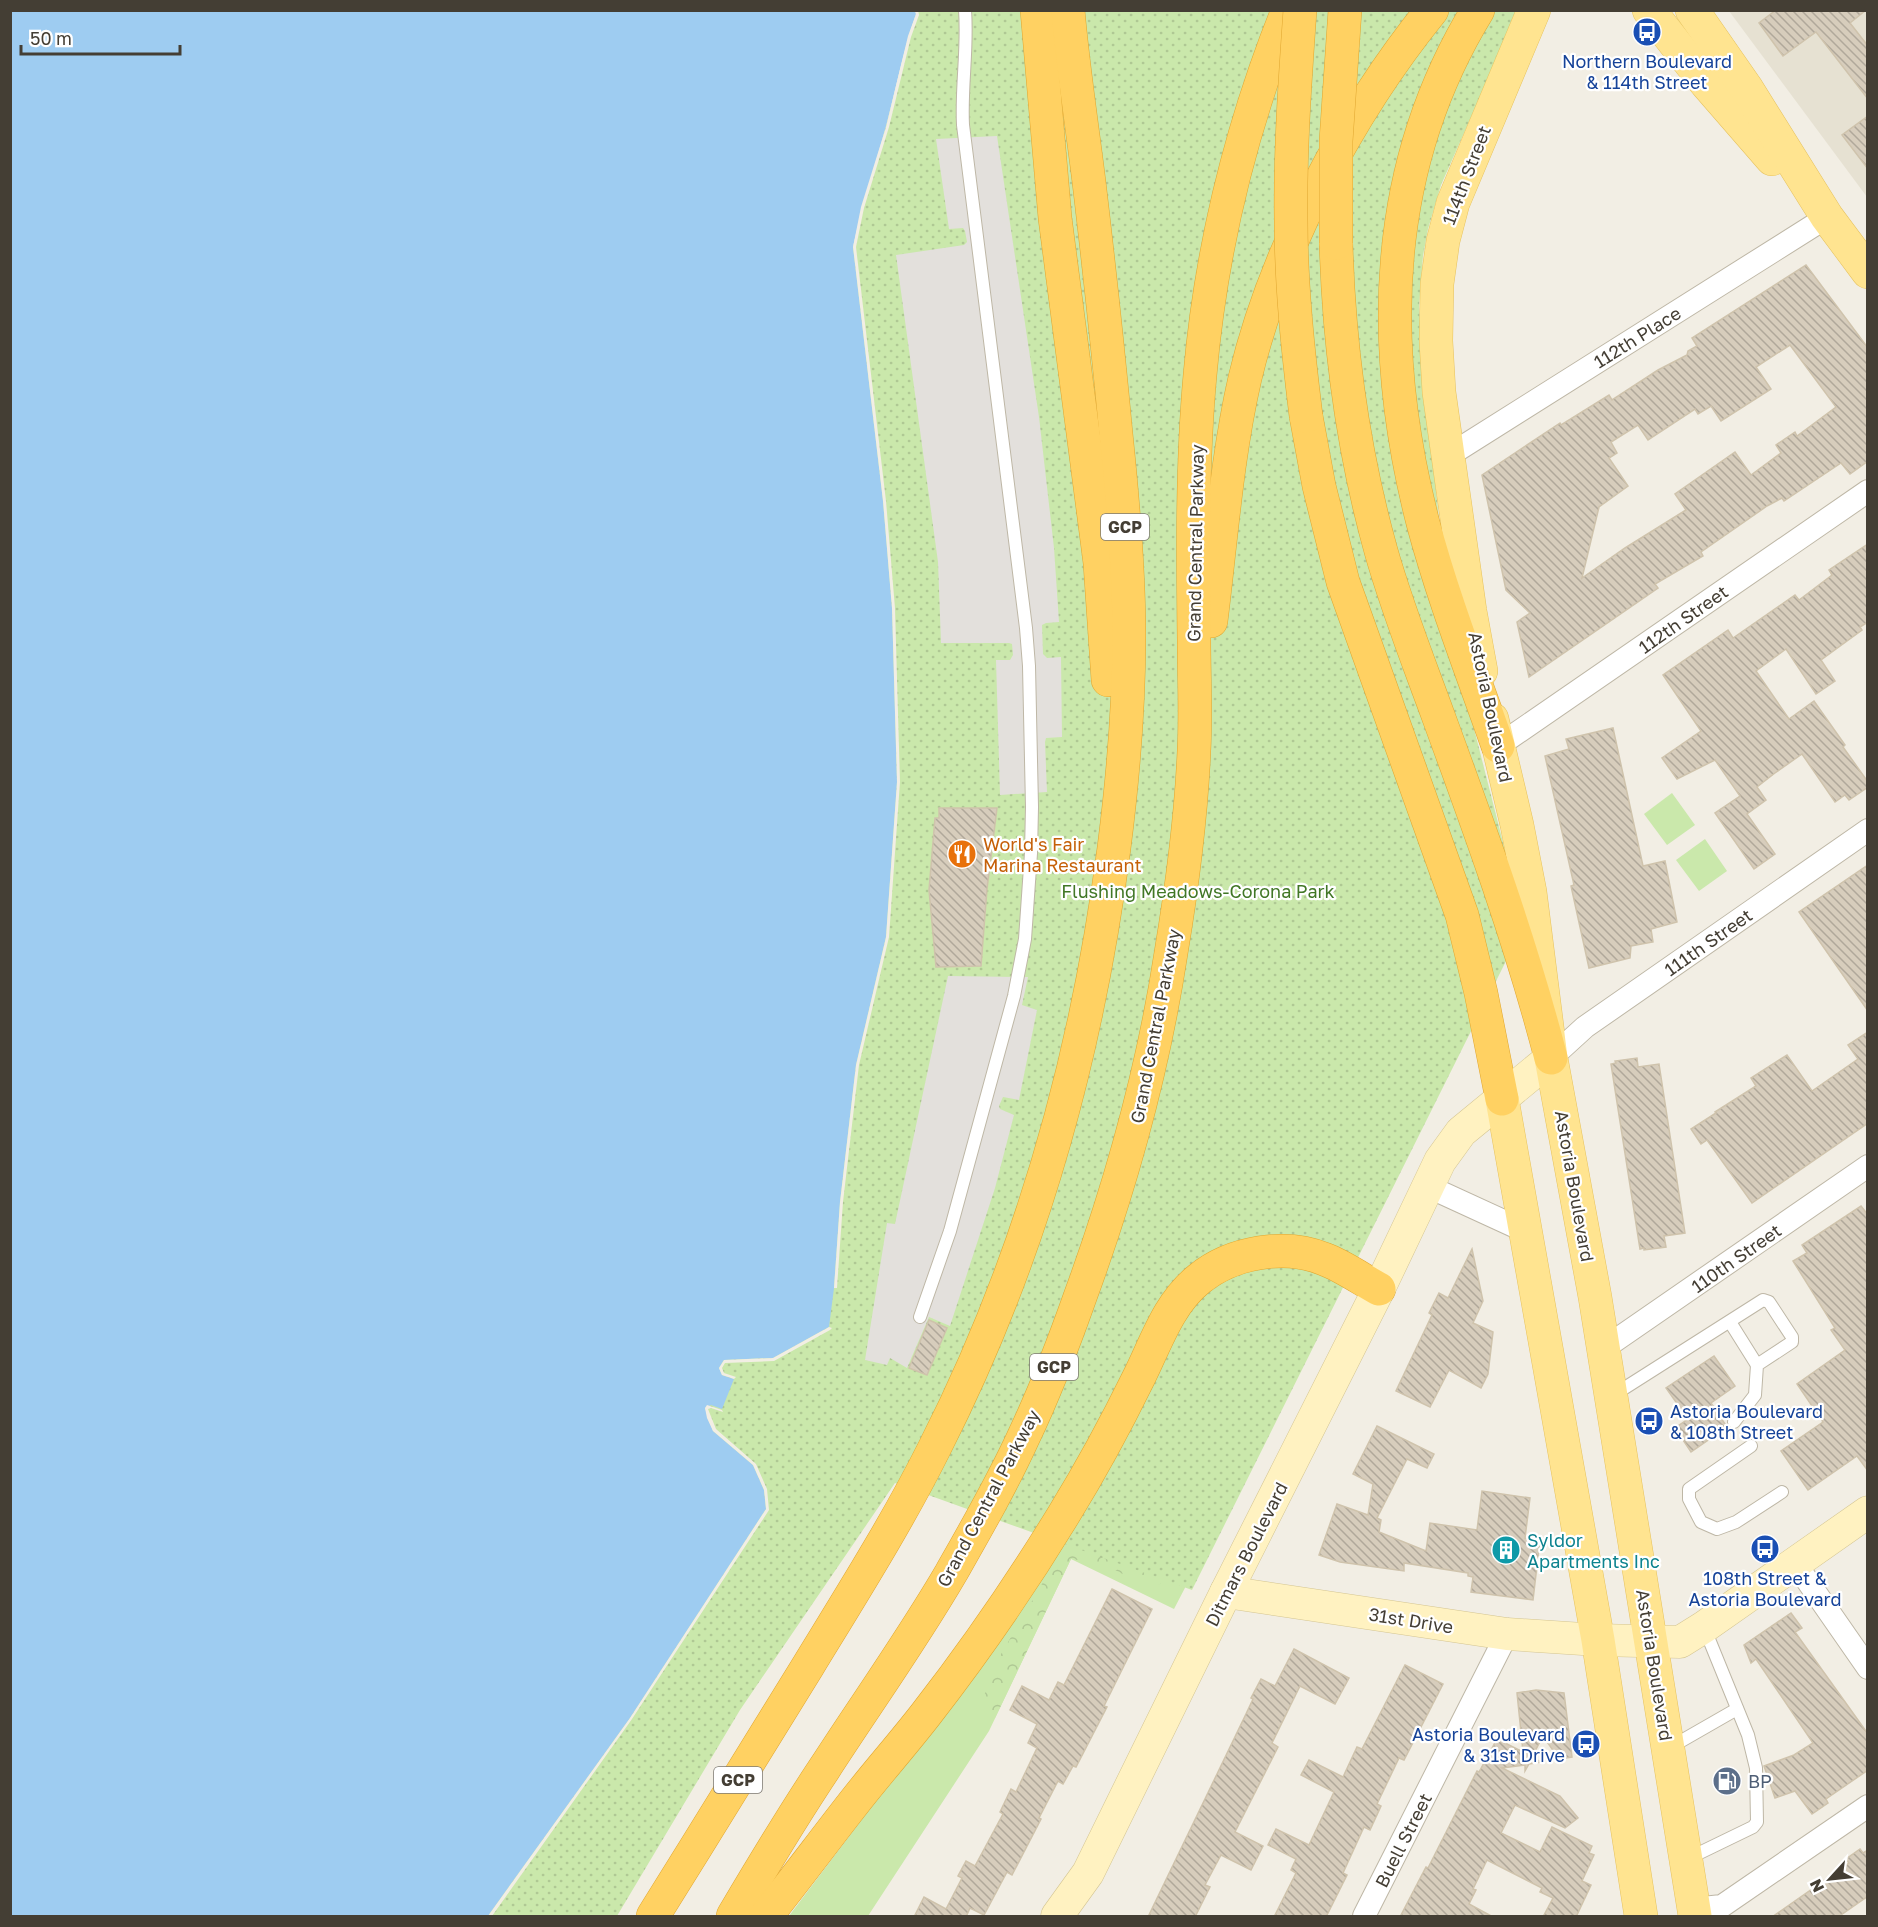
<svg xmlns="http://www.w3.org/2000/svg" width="1878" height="1927" font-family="'Golos Text',sans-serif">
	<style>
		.residential { fill: #e6e1d2 }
		.grass { fill: #cae8ab }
		.forest { fill: url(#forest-crowns) }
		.park { fill: url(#park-dots) }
		.parking { fill: #e3e0dc }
		.water { fill: #9eccf1 }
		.pier { fill: #f2eee4 }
		.building { fill: url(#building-back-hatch); stroke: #cfc3ac; stroke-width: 1.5; fill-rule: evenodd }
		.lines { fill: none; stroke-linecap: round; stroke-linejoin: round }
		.lane-casing { stroke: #beb7a6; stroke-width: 14 }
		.street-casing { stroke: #beb7a6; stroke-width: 24 }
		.secondary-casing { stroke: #d4c592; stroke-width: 33 }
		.primary-casing { stroke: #e6c25e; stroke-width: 34 }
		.highway-casing { stroke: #e0a630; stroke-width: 34 }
		.lane { stroke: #fff; stroke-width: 12 }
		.street { stroke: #fff; stroke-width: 22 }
		.secondary { stroke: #fff2c1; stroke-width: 32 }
		.primary { stroke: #ffe490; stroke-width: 33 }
		.highway { stroke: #ffd162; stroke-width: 33 }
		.highway-bridge-casing { stroke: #e0a630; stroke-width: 34; stroke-linecap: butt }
		.highway-bridge { stroke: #ffd162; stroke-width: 33 }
		.labels { text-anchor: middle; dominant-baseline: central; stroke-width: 4.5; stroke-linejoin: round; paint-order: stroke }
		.shield { fill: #fff; stroke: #7c7871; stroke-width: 1.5 }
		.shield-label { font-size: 16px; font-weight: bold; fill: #443e34 }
		.transit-label { font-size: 18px; fill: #164399; stroke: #fff }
		.street-label { font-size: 18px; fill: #443e34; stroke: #fff }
		.food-label { font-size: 18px; fill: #c56008; stroke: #fff; text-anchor: start }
		.park-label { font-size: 18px; fill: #417726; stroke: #fff }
		.culture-label { font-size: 18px; fill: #0d838f; stroke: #fff; text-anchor: start }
		.service-label { font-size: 18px; fill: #4e5e75; stroke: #fff; text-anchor: start }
	</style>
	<defs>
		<pattern id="forest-crowns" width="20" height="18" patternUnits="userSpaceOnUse" patternTransform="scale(1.5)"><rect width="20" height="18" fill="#cae8ab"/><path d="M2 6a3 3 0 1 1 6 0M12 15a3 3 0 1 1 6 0" fill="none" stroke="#afc894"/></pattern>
		<pattern id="park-dots" width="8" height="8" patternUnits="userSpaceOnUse" patternTransform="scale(1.5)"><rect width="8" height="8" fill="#cae8ab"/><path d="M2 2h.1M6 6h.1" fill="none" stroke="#afc894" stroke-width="1.8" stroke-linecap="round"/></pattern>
		<pattern id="building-back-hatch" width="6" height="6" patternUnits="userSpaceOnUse" patternTransform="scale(1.5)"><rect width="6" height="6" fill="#d7cdbc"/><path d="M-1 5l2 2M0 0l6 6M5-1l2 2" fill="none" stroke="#b0a89a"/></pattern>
	</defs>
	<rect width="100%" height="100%" fill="#f2eee4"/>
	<polygon class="residential" points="1729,11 1867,11 1867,197"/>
	<g class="grass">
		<polygon points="1672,793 1695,825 1667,845 1644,814"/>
		<polygon points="1705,839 1727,871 1699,891 1676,860"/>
		<polygon points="1068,1525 1201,1557 1174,1609 1071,1559 989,1731 868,1916 789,1916 875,1802"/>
	</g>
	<polygon class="forest" points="1081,1522 1173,1570 1160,1584 1145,1586 1104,1564 1071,1559 995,1718 987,1711 984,1696 997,1661 1042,1584"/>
	<polygon class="park" points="915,11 1518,11 1441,185 1428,229 1423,256 1419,306 1422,358 1452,642 1524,925 1192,1590 895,1483 740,1710 617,1916 488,1916 713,1431 705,1408 722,1375 719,1368 853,247 916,14"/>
	<g class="parking">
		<polygon points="997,136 1039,417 1054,548 1059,622 1046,623 1042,625 1043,654 1047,658 1061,657 1062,737 1046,738 1045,742 1047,792 1000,795 996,660 1010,660 1013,655 1012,644 1009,643 941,643 938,562 896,255 964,245 967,242 965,231 963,228 949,229 936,139"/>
		<polygon points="948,976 1028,977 1022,1005 1037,1010 1019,1100 1003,1097 999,1106 1000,1109 1014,1115 995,1188 950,1326 929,1317 907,1368 890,1358 887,1365 865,1360 887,1223 895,1224"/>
	</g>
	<path class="water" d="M11 11H915L916 14C903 51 896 89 886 126 875 166 862 206 853 247L883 501 892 608 897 782 886 937 856 1065 840 1202 834 1288 829 1327 773 1358 724 1360 719 1368 722 1375 734 1379 722 1409 711 1405 705 1408 713 1431 753 1465 764 1490 766 1509 630 1718 488 1916H11Z"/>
	<g class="pier">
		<polygon points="918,10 919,15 911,37 889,127 864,208 856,247 886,501 895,608 900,782 889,937 859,1065 843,1202 837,1288 834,1288 840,1202 856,1065 886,937 897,782 892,608 883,501 853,247 861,207 886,127 908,36 916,14 915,11"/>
		<polygon points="829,1327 832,1328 830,1330 774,1361 725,1363 722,1368 724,1373 736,1377 734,1379 722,1375 719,1368 724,1360 773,1358"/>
		<polygon points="707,1405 722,1410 723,1412 711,1408 708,1409 716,1429 756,1464 767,1489 769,1510 632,1719 492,1916 488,1916 630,1718 766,1509 764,1490 753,1465 713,1431 707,1418 705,1408"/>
	</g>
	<g class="building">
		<polygon points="1776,10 1866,10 1850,23 1868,46 1868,99 1816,32 1783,56 1759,23"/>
		<polygon points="1868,116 1868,169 1842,135"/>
		<path d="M1806 265 1868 348V461L1850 474 1841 463 1784 501 1782 498 1767 506 1701 552 1703 556 1655 584 1658 588 1529 677 1517 622 1530 613 1506 590 1482 475 1560 423 1561 425 1609 395 1612 400 1658 370 1687 355 1688 351 1697 346 1692 338ZM1790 345 1836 407 1797 436 1795 432 1776 445 1781 453 1751 475 1735 452 1675 494 1686 510 1625 548 1582 578 1599 507 1628 486 1609 458 1617 453 1611 442 1638 425 1648 440 1695 409 1698 414 1711 406 1721 421 1771 389 1756 367Z"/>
		<polygon points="1868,544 1868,622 1860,627 1862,630 1821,660 1835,681 1816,694 1786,649 1756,671 1789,719 1814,701 1845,745 1843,747 1868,782 1868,787 1849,800 1845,795 1835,802 1802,754 1775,773 1757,787 1766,800 1747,814 1775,854 1754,869 1715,813 1740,796 1715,760 1677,779 1662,758 1701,731 1663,675 1728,630 1733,638 1795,595 1799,600 1832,575 1829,570"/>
		<polygon points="1613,728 1643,866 1665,861 1677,922 1651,929 1653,942 1631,946 1630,958 1589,968 1571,886 1574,885 1545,756 1569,749 1566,739"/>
		<polygon points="939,808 997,808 987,889 981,966 936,967 929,890 935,818 939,818"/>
		<polygon points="1868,865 1868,1011 1799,912"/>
		<polygon points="1868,1032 1868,1123 1752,1203 1707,1140 1701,1144 1691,1129 1716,1113 1715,1112 1756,1086 1751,1078 1787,1055 1812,1091 1858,1059 1848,1045"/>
		<polygon points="1637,1058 1638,1067 1659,1064 1685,1233 1664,1236 1666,1247 1644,1250 1644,1248 1640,1249 1611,1064 1616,1063 1615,1061"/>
		<polygon points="1861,1206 1868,1215 1868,1471 1857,1456 1808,1490 1781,1451 1823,1422 1797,1384 1845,1350 1831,1330 1835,1328 1793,1261 1807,1253 1802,1245"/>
		<polygon points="1472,1249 1483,1301 1473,1323 1493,1332 1488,1374 1481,1388 1449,1370 1430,1407 1396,1391 1432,1315 1429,1313 1439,1293 1448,1298"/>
		<polygon points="929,1320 947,1328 927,1375 909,1368"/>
		<polygon points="1714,1356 1735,1386 1711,1403 1727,1427 1691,1452 1675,1428 1688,1419 1666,1388"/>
		<polygon points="1377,1426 1434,1454 1427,1468 1407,1459 1377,1518 1381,1520 1379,1532 1426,1551 1430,1523 1477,1530 1482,1491 1530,1498 1525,1538 1540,1540 1533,1600 1471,1592 1473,1577 1468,1576 1468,1573 1404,1563 1404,1571 1340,1562 1319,1555 1337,1504 1368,1515 1373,1484 1353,1474"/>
		<polygon points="1112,1589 1152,1609 1104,1706 1107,1707 1076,1767 1073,1766 1063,1784 1058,1781 1039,1818 1041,1819 1012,1875 1007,1872 984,1915 970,1908 966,1917 914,1917 924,1897 946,1909 962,1878 958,1876 966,1861 975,1866 1003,1814 1000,1812 1011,1789 1016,1792 1037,1748 1028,1743 1037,1724 1010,1710 1022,1686 1049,1700 1058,1682 1064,1685"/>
		<polygon points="1791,1613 1802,1628 1795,1632 1868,1734 1868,1770 1826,1799 1828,1803 1812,1814 1795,1791 1775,1798 1764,1766 1794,1755 1813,1743 1756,1659 1751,1663 1744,1645"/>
		<polygon points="1294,1649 1349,1678 1335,1704 1300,1686 1272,1743 1278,1747 1235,1832 1263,1846 1251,1870 1221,1855 1205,1885 1210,1887 1195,1917 1148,1917 1245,1716 1253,1699 1251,1698 1261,1679 1275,1686"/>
		<polygon points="1405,1665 1443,1684 1404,1760 1399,1758 1377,1804 1381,1806 1370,1830 1364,1827 1343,1873 1347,1875 1326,1917 1274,1917 1296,1873 1291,1870 1296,1859 1268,1845 1276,1829 1309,1845 1334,1792 1301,1775 1309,1760 1343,1777 1357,1747 1362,1749"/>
		<polygon points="1536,1690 1564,1693 1572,1757 1559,1759 1543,1736 1532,1757 1541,1762 1529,1764 1525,1771 1525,1765 1502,1768 1560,1796 1578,1818 1565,1828 1515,1805 1501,1833 1540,1852 1552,1827 1592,1846 1589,1853 1594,1855 1582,1881 1591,1885 1576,1917 1543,1917 1553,1898 1540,1892 1542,1888 1487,1860 1473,1889 1476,1890 1469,1904 1493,1917 1400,1917 1426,1867 1428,1868 1477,1771 1479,1772 1497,1739 1523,1752 1517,1693"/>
		<polygon points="1860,1849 1863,1853 1868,1850 1868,1896 1838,1917 1772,1917 1849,1863 1846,1859"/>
	</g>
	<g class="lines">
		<g class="lane-casing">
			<g id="lane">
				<path d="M920 1317 950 1231 1014 996 1025 939 1031 853 1032 807 1029 666 1026 628 963 125C961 86 968 49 965 10"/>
				<polyline points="1730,1322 1757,1365"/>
				<polyline points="1612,1396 1763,1300 1769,1302 1792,1337 1792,1342 1757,1365 1755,1395 1734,1422"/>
				<polyline points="1751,1446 1689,1489 1689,1499 1701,1522 1717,1529 1736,1522 1782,1492"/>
				<polyline points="1669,1748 1737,1709"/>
				<polyline points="1687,1859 1753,1827 1757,1822 1756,1768 1748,1735 1704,1627"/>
			</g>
		</g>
		<g class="street-casing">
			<g id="street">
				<polyline points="1448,456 1827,217"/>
				<polyline points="1498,746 1868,491"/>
				<polyline points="1551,1058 1585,1027 1868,830"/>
				<polyline points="1427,1186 1525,1231"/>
				<polyline points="1603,1349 1868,1166"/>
				<polyline points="1795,1563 1868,1668"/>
				<polyline points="1693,1909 1722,1906 1868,1806"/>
				<polyline points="1364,1916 1507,1634"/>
			</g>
		</g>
		<g class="secondary-casing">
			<g id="secondary">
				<polyline points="1226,1592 1507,1634 1598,1640 1680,1642 1704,1627 1868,1512"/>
				<polyline points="1057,1916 1088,1873 1226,1592 1379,1289 1440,1161 1461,1132 1551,1058"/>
			</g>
		</g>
		<g class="primary-casing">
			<g id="primary">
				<polyline points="1649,10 1706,83 1772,159"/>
				<polyline points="1692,10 1747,89 1827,217 1868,272"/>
				<polyline points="1481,671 1470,611 1439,392 1436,341 1437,284 1443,241 1453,203 1534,10"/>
				<polyline points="1492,719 1517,825 1530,892 1551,1058 1595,1297 1695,1916"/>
				<polyline points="1502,1099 1598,1640 1641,1916"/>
			</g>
		</g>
		<g class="highway-casing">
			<g id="highway">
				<polyline points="1037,10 1055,218 1100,563 1108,680"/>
				<path d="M1478 10C1381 168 1378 348 1423 523 1443 598 1472 672 1498 746"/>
				<path d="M1336 243C1339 347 1353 451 1381 551 1397 608 1419 663 1439 718 1480 830 1521 942 1551 1058"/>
				<polyline points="1306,416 1319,486 1343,582 1462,915 1481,993 1502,1099"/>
				<path d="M1211 621C1221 541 1227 456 1245 378 1275 251 1350 111 1432 10"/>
				<path d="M653 1916C705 1833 756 1750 808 1666 852 1594 897 1523 935 1447 1030 1260 1087 1056 1114 848 1123 778 1129 707 1129 636 1129 568 1123 501 1116 434 1108 349 1099 266 1089 182 1082 125 1073 68 1068 10"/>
				<path d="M733 1916C762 1867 792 1817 824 1769 866 1704 912 1640 951 1573 976 1529 1002 1484 1023 1438 1045 1392 1063 1345 1080 1297 1121 1185 1153 1071 1171 953 1182 887 1191 819 1194 751 1196 714 1194 676 1194 639 1193 551 1192 463 1200 375 1211 249 1241 127 1288 10"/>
				<path d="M766 1916C795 1880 823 1842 852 1805 876 1774 902 1745 926 1714 975 1651 1022 1583 1064 1514 1091 1470 1116 1424 1139 1377 1156 1343 1168 1304 1199 1279 1232 1252 1285 1243 1324 1259 1343 1266 1361 1279 1379 1289"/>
			</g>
		</g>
		<use href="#lane" class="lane"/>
		<use href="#street" class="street"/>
		<use href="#secondary" class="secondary"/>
		<use href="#primary" class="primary"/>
		<use href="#highway" class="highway"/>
		<g class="highway-bridge-casing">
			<g id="highway-bridge">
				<path d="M1300 10C1295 80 1290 150 1291 220 1291 286 1298 351 1306 416"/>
				<polyline points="1336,243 1336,141 1345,10"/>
			</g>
		</g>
		<use href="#highway-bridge" class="highway-bridge"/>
	</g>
	<defs>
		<g id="bus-disc" transform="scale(1.5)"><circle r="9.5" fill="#1a4fb4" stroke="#fff"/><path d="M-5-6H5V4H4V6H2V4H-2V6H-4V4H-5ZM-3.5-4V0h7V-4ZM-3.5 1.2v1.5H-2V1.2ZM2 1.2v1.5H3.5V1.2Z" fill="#fff"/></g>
		<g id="restaurant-disc" transform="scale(1.5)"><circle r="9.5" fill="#e8710a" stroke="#fff"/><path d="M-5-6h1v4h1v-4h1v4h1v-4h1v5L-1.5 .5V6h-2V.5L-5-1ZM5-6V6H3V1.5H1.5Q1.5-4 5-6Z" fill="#fff"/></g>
		<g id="building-disc" transform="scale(1.5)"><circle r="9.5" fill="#0f9aa8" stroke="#fff"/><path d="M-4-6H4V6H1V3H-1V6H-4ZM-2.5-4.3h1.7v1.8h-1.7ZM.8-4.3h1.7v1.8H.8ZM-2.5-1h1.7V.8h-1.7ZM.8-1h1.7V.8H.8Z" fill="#fff"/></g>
		<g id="fuel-disc" transform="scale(1.5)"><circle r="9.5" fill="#5c6f8a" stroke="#fff"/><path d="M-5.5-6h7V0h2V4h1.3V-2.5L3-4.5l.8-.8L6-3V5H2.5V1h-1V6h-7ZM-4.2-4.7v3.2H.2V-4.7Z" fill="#fff"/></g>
	</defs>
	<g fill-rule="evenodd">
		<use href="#bus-disc" x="1647" y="32"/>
		<use href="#restaurant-disc" x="962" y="854"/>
		<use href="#bus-disc" x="1649" y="1421"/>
		<use href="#bus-disc" x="1765" y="1549"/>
		<use href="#building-disc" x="1506" y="1550"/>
		<use href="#bus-disc" x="1586" y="1744"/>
		<use href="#fuel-disc" x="1727" y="1781"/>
	</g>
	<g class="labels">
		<g class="shield">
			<rect x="1101" y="514" width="48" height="26" rx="4.5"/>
			<rect x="1030" y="1354" width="48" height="26" rx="4.5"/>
			<rect x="714" y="1767" width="48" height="26" rx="4.5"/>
		</g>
		<g class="shield-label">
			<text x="1125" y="527">GCP</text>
			<text x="1054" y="1367">GCP</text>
			<text x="738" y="1780">GCP</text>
		</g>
		<g class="transit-label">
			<text x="1647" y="61">Northern Boulevard<tspan x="1647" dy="21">&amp; 114th Street</tspan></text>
			<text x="1670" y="1411" text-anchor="start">Astoria Boulevard<tspan x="1670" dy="21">&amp; 108th Street</tspan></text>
			<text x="1765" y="1578">108th Street &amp;<tspan x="1765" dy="21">Astoria Boulevard</tspan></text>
			<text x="1565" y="1734" text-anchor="end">Astoria Boulevard<tspan x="1565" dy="21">&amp; 31st Drive</tspan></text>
		</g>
		<g class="street-label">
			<text transform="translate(1466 175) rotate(-69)">114th Street</text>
			<text transform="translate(1637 337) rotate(-32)">112th Place</text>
			<text transform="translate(1195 543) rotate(-89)">Grand Central Parkway</text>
			<text transform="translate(1683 619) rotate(-35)">112th Street</text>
			<text transform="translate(1491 707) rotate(78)">Astoria Boulevard</text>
			<text transform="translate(1708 942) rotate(-35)">111th Street</text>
			<text transform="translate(1155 1026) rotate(-79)">Grand Central Parkway</text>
			<text transform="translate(1575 1186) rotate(80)">Astoria Boulevard</text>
			<text transform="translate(1736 1258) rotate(-35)">110th Street</text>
			<text transform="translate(988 1498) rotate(-62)">Grand Central Parkway</text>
			<text transform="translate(1246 1554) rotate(-63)">Ditmars Boulevard</text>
			<text transform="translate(1411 1620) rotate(9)">31st Drive</text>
			<text transform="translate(1655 1665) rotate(81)">Astoria Boulevard</text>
			<text transform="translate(1403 1840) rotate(-63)">Buell Street</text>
		</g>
		<g class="food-label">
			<text x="983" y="844">World's Fair<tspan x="983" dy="21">Marina Restaurant</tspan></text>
		</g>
		<g class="park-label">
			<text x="1198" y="891">Flushing Meadows-Corona Park</text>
		</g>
		<g class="culture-label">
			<text x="1527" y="1540">Syldor<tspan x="1527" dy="21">Apartments Inc</tspan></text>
		</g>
		<g class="service-label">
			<text x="1748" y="1781">BP</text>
		</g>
	</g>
	<rect width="1878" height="1927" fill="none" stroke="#443e34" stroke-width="24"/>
	<g transform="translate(1830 1879) rotate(243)" stroke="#ffffff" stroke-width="4.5" paint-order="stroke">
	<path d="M0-4.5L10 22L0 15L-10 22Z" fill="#443e34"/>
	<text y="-9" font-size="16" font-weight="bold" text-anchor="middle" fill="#443e34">N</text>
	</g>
	<path d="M21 45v9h159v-9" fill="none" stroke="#443e34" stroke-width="3"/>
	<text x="30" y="45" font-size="18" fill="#443e34" stroke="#ffffff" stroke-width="4.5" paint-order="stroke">50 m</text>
</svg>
